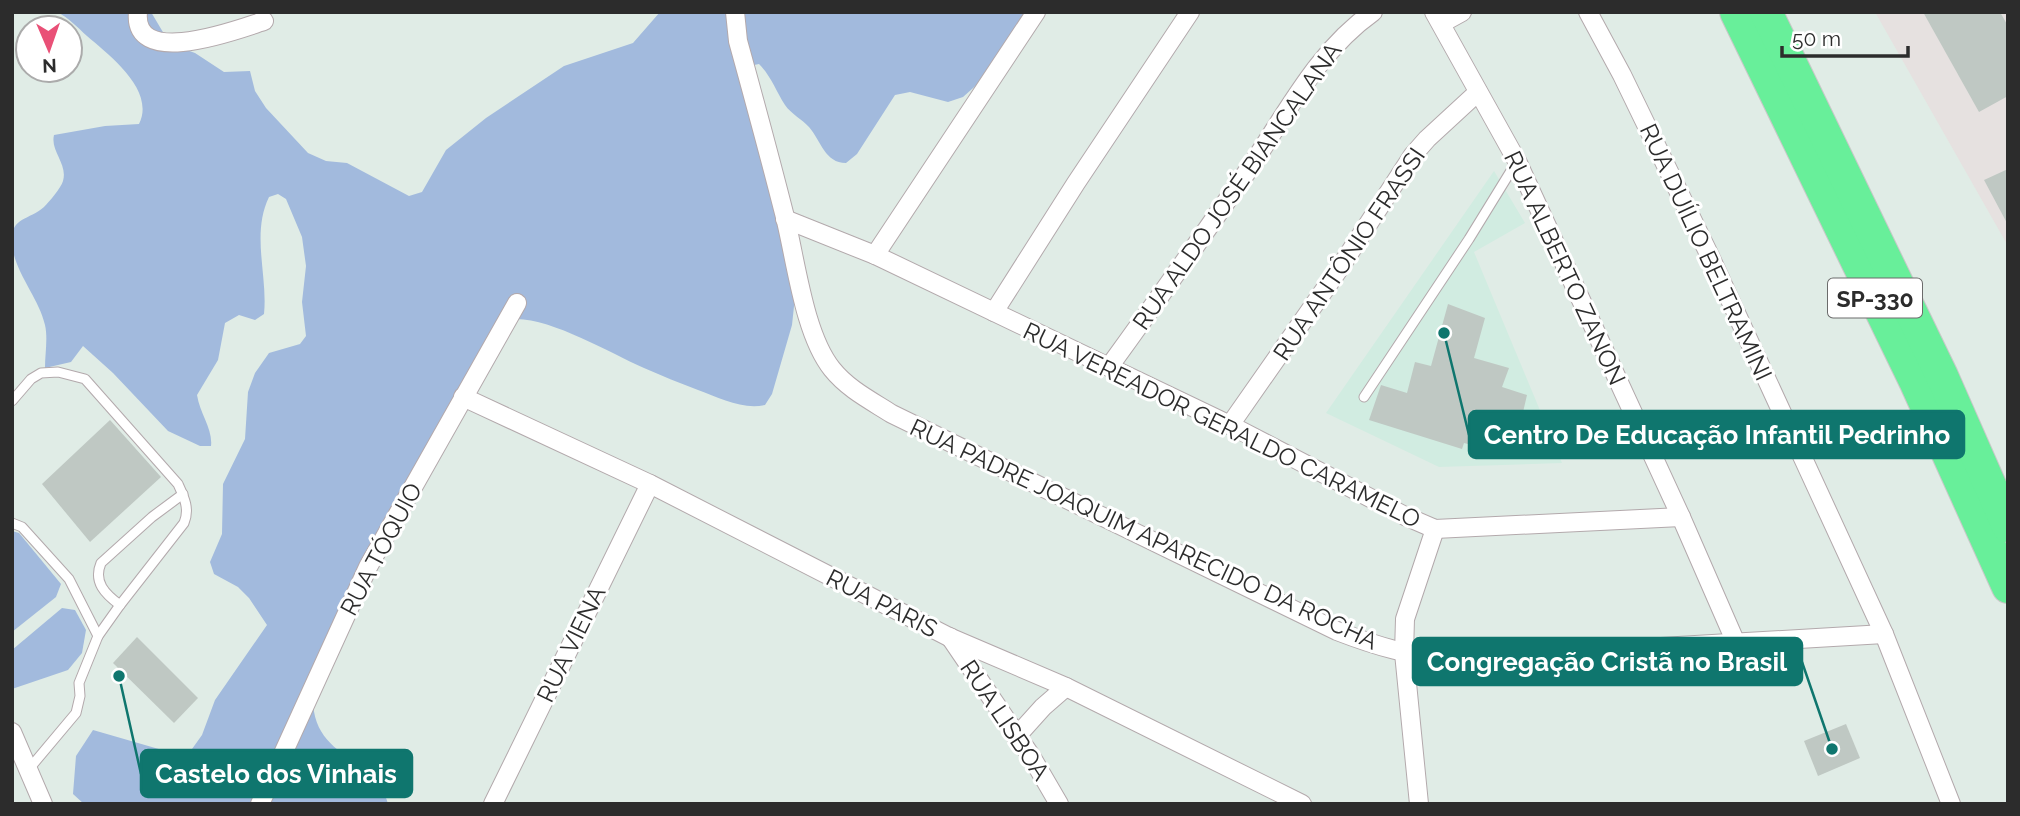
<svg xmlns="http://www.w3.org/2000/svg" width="2020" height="816" font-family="Raleway,sans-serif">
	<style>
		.industrial { fill: #e6e1e0 }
		.education { fill: #d1ece1 }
		.green { fill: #a2badd }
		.building { fill: #bfc8c3 }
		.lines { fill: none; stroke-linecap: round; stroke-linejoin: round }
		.service-casing { stroke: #b3a9ac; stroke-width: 11 }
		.minor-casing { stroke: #b3a9ac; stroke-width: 20 }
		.motorway-casing { stroke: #c8c8c8; stroke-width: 34 }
		.service { stroke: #fff; stroke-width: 9 }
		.minor { stroke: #fff; stroke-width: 18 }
		.motorway { stroke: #68ef9a; stroke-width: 32 }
		.labels { text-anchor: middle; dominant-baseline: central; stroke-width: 6; stroke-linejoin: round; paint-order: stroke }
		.shield { fill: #fff; stroke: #6b6b6b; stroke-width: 2 }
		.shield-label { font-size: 23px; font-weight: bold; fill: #2c2c2c }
		.street-label { font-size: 24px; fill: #2c2c2c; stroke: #fff }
		.leader { fill: none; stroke: #0f766e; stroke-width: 2.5 }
		.callout-dot { fill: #0f766e; stroke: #fff; stroke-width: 2.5 }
		.callout { fill: #0f766e; stroke: #0f766e; stroke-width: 2.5 }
		.callout-label { font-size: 26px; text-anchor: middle; font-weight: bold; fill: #fff }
	</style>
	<rect width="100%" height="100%" fill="#e0ece6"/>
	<polygon class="industrial" points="1875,12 2008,12 2008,246"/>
	<polygon class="education" points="1494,171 1525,223 1474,252 1562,463 1439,467 1326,413"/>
	<g class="green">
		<path d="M57 12H151L170 44 195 53 224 72 250 71 255 91 266 108 308 153 326 161 347 163 409 196 422 192 446 150 486 118 564 66 633 43 660 12H1033L1024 28 992 62 981 81 963 97 948 102 910 92 895 95 857 154 846 163C825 163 821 141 809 127 802 119 791 114 785 105 776 91 771 76 759 64L754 65 750 85 781 223 795 297 792 325 772 394 765 405C743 410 719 398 698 390 680 383 662 376 644 368 610 353 551 318 515 319L466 387 313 694C310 761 376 754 388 804H84L73 794 76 756 93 730 176 754 192 749 202 735 215 700 267 625 249 598 238 587 214 574 210 562 222 534 223 484 245 439 248 392 255 373 269 353 300 344 306 336 302 302 306 266 302 237 286 199 278 194 269 197C251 234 268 276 264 314L255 320 239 315 225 323 218 360 197 395C200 414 213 429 211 446H200L168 431 113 373 83 346 71 362 45 368C45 354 48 338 45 325 39 298 15 273 12 245 9 217 28 221 44 207 49 202 61 188 63 181 68 164 50 151 54 135L105 126 139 124C156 90 109 55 87 36 78 28 68 17 57 12Z"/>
		<polygon points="12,531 19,533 61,584 56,597 12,632"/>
		<polygon points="62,608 75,610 86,630 82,653 68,670 12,689 12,650"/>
	</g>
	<g class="building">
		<polygon points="1923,12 2000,12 2008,26 2008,96 1979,112"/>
		<polygon points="2008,169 2008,225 1984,180"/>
		<polygon points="1448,304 1485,318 1474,358 1509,368 1502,387 1527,395 1521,421 1536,425 1529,451 1482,438 1479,447 1464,443 1462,449 1369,420 1381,385 1407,393 1415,362 1431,366"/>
		<polygon points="110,420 161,477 90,542 42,484"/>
		<polygon points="137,637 198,698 174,723 113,663"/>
		<polygon points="1846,724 1860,758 1818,776 1804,741"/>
	</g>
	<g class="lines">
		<g class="service-casing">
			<g id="service">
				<polyline points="1364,397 1469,239 1517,161"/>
				<path d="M12 401 31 379 41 373 58 372 85 379 178 484C184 497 190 509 184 523L120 605 98 636"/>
				<polyline points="12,523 22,527 69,579 98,636 79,683 80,696 76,713 29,769"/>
				<path d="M120 605C105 594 93 582 101 563L152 517 183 494"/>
			</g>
		</g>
		<g class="minor-casing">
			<g id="minor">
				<path d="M138 12C132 70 239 29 264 21"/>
				<path d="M735 12 738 41C754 99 770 158 785 217 796 261 804 334 832 369 848 389 870 400 892 414L1337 631C1376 646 1412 657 1455 659L1884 634"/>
				<polyline points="1434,12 1517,161 1681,517 1736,643"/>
				<polyline points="1588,12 1622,75 1708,252 1884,634 1951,804"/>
				<polyline points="1442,23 1462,12"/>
				<polyline points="785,219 875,255 1230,425 1405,516 1435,529 1681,517"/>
				<polyline points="875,255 1036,12"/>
				<polyline points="994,312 1076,183 1190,12"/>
				<path d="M1109 367C1157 301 1204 234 1251 166 1288 111 1318 51 1373 12"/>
				<polyline points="463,397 650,484 949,637 1066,687 1302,804"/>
				<polyline points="1230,425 1339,269 1413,155 1427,139 1478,92"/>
				<polyline points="950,637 1031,756 1059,804"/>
				<polyline points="12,732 43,804"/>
				<polyline points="1016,737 1043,707 1066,687"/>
				<polyline points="260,804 368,567 517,303"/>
				<polyline points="493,804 650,484"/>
				<polyline points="1419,804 1404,653 1405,619 1435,529"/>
			</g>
		</g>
		<g class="motorway-casing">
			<g id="motorway">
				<polyline points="1736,12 1915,381 2008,587"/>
				<polyline points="1766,12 1942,376 2008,526"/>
			</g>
		</g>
		<use href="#service" class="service"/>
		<use href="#minor" class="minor"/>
		<use href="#motorway" class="motorway"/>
	</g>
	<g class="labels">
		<rect class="shield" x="1828" y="278.5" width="94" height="39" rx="5"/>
		<g class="shield-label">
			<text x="1875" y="298">SP-330</text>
		</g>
		<g class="street-label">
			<text transform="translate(1237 186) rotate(-55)">RUA ALDO JOSÉ BIANCALANA</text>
			<text transform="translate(1706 252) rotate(65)">RUA DUÍLIO BELTRAMINI</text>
			<text transform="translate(1349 254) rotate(-56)">RUA ANTÔNIO FRASSI</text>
			<text transform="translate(1565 268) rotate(65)">RUA ALBERTO ZANON</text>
			<text transform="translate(1222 425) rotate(26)">RUA VEREADOR GERALDO CARAMELO</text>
			<text transform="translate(1144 534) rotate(25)">RUA PADRE JOAQUIM APARECIDO DA ROCHA</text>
			<text transform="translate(381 549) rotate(-62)">RUA TÓQUIO</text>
			<text transform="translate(882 603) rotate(27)">RUA PARIS</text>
			<text transform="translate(571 644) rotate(-64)">RUA VIENA</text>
			<text transform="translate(1005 720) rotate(56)">RUA LISBOA</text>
		</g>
	</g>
	<path class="leader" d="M1444 333L1469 435M1832 749L1802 662M119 676L141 774"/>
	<g class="callout-dot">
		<circle cx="1444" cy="333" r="7"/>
		<circle cx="1832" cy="749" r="7"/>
		<circle cx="119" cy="676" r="7"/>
	</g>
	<g class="callout">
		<rect x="1469" y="411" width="495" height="47" rx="7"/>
		<rect x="1413" y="638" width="389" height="47" rx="7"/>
		<rect x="141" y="750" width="271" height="47" rx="7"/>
	</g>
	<g class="callout-label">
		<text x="1717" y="444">Centro De Educação Infantil Pedrinho</text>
		<text x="1607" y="671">Congregação Cristã no Brasil</text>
		<text x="276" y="783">Castelo dos Vinhais</text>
	</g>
	<rect width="2020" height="816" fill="none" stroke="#2c2c2c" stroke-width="28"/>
	<g transform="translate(49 49) rotate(178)"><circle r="33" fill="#ffffff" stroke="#ababab" stroke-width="2"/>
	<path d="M0-5L12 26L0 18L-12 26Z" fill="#e95077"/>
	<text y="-10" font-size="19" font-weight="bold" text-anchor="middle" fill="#2c2c2c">N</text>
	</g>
	<path d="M1782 46v10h126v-10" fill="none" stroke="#2c2c2c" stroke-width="3.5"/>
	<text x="1792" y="46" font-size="21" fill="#2c2c2c" stroke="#ffffff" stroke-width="5" paint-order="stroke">50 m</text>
</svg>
